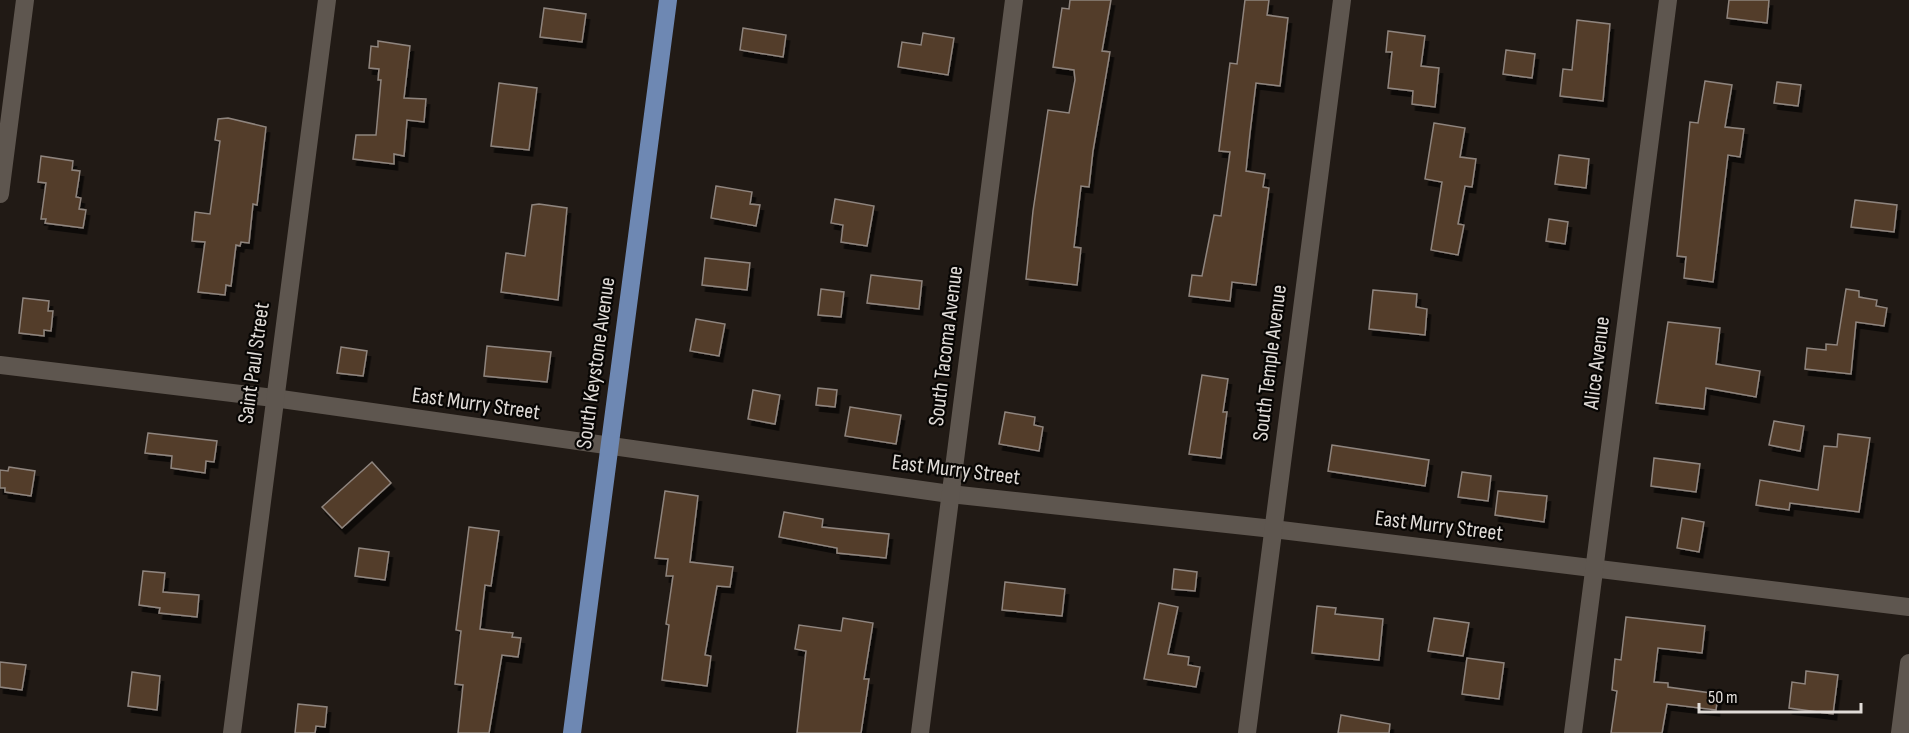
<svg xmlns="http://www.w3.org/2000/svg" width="1909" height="733" font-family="'Sofia Sans Condensed',sans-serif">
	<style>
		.building { fill: #533c2b; stroke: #8f857e; stroke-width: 1.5; filter: url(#shadow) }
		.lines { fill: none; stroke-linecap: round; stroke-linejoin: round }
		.minor { stroke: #5e564f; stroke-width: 18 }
		.major { stroke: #6e88b3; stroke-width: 18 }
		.labels { text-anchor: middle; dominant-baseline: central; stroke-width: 4.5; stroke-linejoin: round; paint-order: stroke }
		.street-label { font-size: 22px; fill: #e1dcd8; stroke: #080604 }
	</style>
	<defs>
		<filter id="shadow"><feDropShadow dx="3.5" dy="6" stdDeviation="0" flood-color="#0009"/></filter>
	</defs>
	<rect width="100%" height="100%" fill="#211a15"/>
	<g class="building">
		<polygon points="1070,0 1111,0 1102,51 1110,52 1093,151 1089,187 1081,186 1074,247 1081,248 1077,285 1026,279 1033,211 1048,110 1069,113 1075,80 1074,70 1053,67 1062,8 1069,9"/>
		<polygon points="1245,0 1269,0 1267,15 1288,18 1280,86 1256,83 1250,133 1246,171 1265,174 1263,187 1269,188 1256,285 1232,282 1230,301 1189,296 1192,275 1202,276 1214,215 1221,216 1230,152 1219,151 1230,63 1237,64"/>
		<polygon points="1729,0 1769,0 1767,23 1727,18"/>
		<polygon points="544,8 586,14 582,42 540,37"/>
		<polygon points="1577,20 1610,24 1603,101 1560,96 1563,69 1572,70"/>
		<polygon points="743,28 786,35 783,57 740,50"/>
		<polygon points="1388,31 1425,36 1421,66 1439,68 1435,107 1412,104 1413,91 1388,88 1392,52 1386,52"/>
		<polygon points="923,33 954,38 948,75 898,67 902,42 921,45"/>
		<polygon points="378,41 410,46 404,98 426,99 424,122 407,120 404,156 394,154 394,164 353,159 356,135 376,135 381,80 378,80 379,69 369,68 371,46 378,47"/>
		<polygon points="1506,50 1535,54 1532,78 1503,74"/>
		<polygon points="1705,81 1732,85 1725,127 1744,129 1740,157 1728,155 1713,282 1684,278 1686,257 1677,256 1690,122 1698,123"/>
		<polygon points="1777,82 1801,85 1798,106 1774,103"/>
		<polygon points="499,83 537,88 529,150 491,146"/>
		<polygon points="228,118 266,127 257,205 253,204 249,243 241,242 240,246 236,245 231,286 226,285 225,295 198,292 205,242 192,241 195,212 210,214 220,141 215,140 218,119"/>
		<polygon points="1434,123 1465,128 1460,157 1476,159 1472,187 1465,186 1458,224 1464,225 1458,255 1431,250 1442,182 1425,179"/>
		<polygon points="1559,155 1589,159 1586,188 1555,184"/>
		<polygon points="41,156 73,161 72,170 80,171 76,197 81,198 79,209 86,210 83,228 45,223 46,219 41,219 46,183 38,182"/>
		<polygon points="716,186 752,192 750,204 760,205 756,226 711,218"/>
		<polygon points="835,199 874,206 867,246 841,242 843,225 831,223"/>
		<polygon points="1855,200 1897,205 1894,232 1851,227"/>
		<polygon points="539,204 567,208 558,300 501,292 506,253 525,256 532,205"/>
		<polygon points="1549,219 1568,222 1565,244 1546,241"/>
		<polygon points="705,258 750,263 747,290 702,285"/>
		<polygon points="871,275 922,281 919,309 867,303"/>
		<polygon points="821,289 844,292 841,317 818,315"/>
		<polygon points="1846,289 1859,291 1859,297 1877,300 1876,306 1887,308 1884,326 1856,322 1851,374 1805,369 1807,348 1826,350 1826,344 1837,345"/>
		<polygon points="1373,290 1417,294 1416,307 1427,309 1425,335 1369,329"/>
		<polygon points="23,298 49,301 48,311 53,311 51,331 44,330 44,336 19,333"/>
		<polygon points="696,319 725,324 719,356 690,351"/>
		<polygon points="1668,322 1720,328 1716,364 1760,371 1756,397 1706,388 1704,409 1656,403"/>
		<polygon points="487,346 551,352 547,382 484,376"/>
		<polygon points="341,347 367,351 363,376 337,373"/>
		<polygon points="1202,375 1228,379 1223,412 1227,412 1221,458 1189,454"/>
		<polygon points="818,388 837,390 835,407 816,405"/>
		<polygon points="753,390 780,395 775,424 748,419"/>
		<polygon points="850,407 901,415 896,444 845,436"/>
		<polygon points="1005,412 1035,417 1034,425 1043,427 1039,451 999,444"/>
		<polygon points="1774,421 1804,426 1800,451 1769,445"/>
		<polygon points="148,433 217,441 214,462 206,461 205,473 171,468 172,456 145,453"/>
		<polygon points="1838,434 1870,438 1859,512 1790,503 1789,510 1756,505 1760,480 1818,490 1824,446 1837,447"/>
		<polygon points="1332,445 1429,460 1425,486 1328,471"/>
		<polygon points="1654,458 1700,464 1696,492 1651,486"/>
		<polygon points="372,462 391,483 342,528 322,507"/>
		<polygon points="9,467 35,471 31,496 5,492 5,488 0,488 0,470 8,471"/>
		<polygon points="1462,472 1491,476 1488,501 1458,497"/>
		<polygon points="665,491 698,496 690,562 733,567 730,587 717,586 705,655 711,656 707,686 662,680 669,625 666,624 673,576 666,576 668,559 655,558"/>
		<polygon points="1498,491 1547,496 1544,522 1495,515"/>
		<polygon points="784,512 823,519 822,527 889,534 886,558 837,553 837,548 779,537"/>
		<polygon points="1682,518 1704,522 1699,552 1677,548"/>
		<polygon points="469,527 499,531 491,586 485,585 480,629 513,633 512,637 521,638 518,657 502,655 489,733 458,733 463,685 455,684 461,631 456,630"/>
		<polygon points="359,548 389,552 385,580 355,576"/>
		<polygon points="1174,569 1197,572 1195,591 1172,589"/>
		<polygon points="143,571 165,573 163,592 199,595 197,617 159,613 160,608 139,605"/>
		<polygon points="1005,582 1065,589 1062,616 1002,610"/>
		<polygon points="1159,603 1178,607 1168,654 1189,657 1188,665 1200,667 1196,687 1144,679"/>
		<polygon points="1317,606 1336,608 1335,614 1383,619 1379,660 1312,653"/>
		<polygon points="1626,617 1705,626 1702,653 1658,648 1654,682 1668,683 1668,687 1718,694 1716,710 1667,704 1662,733 1611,733 1617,691 1612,690 1615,659 1621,660"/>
		<polygon points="843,618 873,623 864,679 869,679 861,733 797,733 806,651 795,649 799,625 841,631"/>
		<polygon points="1434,618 1469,623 1463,656 1428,651"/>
		<polygon points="1467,658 1504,663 1499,699 1462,694"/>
		<polygon points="0,662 26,665 22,690 0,687"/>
		<polygon points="1806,671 1838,675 1833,714 1789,708 1792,682 1805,684"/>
		<polygon points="132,672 160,676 157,710 128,706"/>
		<polygon points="298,704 327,707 325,727 316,726 315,733 295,733"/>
		<polygon points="1341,715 1390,724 1389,733 1338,733"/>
	</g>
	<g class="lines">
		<g class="minor">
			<polyline points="0,194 25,0"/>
			<polyline points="0,365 274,398 950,494 1273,529 1909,607"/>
			<polyline points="232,733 327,0"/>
			<polyline points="920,733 1014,0"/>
			<polyline points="1247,733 1342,0"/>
			<polyline points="1573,733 1668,0"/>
			<polyline points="1900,733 1909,663"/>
		</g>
		<polyline class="major" points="572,733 668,0"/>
	</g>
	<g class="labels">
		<g class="street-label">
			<text transform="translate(946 346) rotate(-83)">South Tacoma Avenue</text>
			<text transform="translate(254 363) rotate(-82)">Saint Paul Street</text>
			<text transform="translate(596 363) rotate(-82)">South Keystone Avenue</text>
			<text transform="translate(1270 363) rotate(-83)">South Temple Avenue</text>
			<text transform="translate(1597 363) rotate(-83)">Alice Avenue</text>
			<text transform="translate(476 404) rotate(8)">East Murry Street</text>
			<text transform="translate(956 470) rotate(7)">East Murry Street</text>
			<text transform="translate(1439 526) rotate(7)">East Murry Street</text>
		</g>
	</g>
	<path d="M1699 703v9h162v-9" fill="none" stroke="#e1dcd8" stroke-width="3"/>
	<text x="1708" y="703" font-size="18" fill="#e1dcd8" stroke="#080604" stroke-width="4.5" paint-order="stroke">50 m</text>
</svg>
